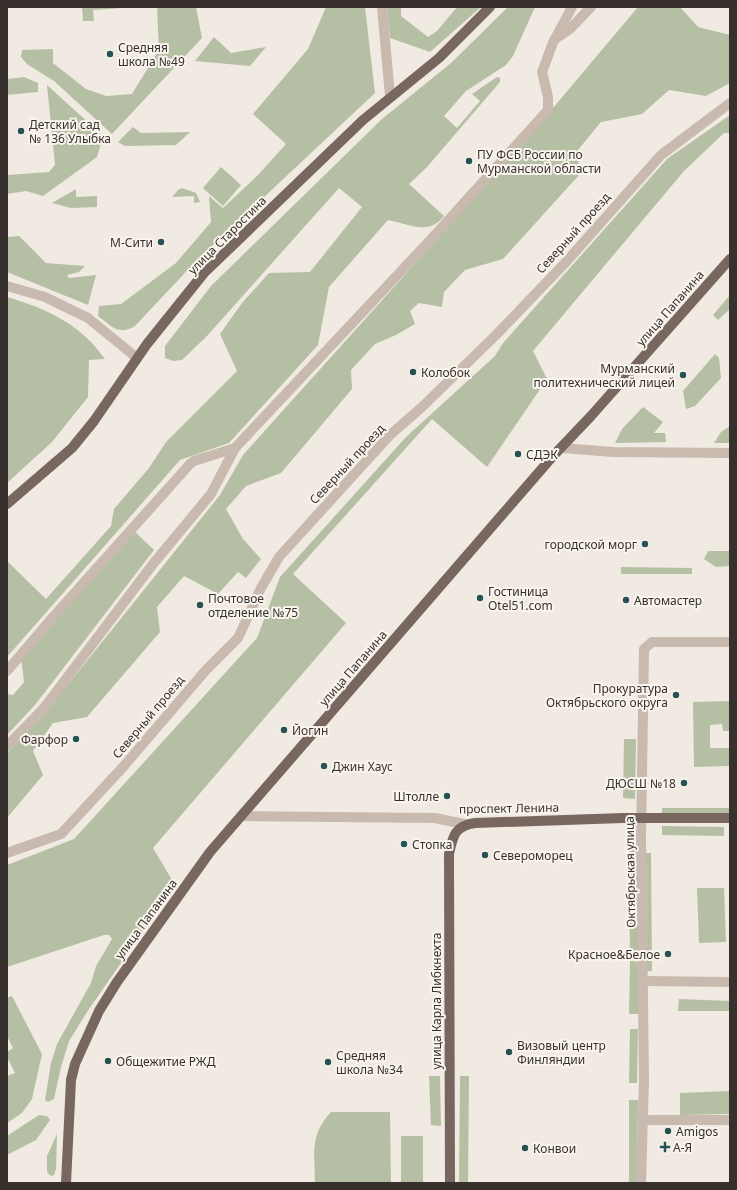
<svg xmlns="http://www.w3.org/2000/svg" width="737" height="1190" font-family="'Noto Sans',sans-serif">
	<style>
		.green { fill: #b5bfa3 }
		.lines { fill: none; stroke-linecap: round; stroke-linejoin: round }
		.minor { stroke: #c8baaf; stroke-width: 10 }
		.major { stroke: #78675f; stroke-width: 10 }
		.poi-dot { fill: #265254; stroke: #f9f4ee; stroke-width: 1.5 }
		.labels { text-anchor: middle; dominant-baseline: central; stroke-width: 4; stroke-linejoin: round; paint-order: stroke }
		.poi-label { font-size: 12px; fill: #38302c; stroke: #f9f4ee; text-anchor: start }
		.street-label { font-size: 12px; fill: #38302c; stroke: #f9f4ee }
	</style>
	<rect width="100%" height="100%" fill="#f1eae2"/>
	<g class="green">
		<polygon points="82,7 137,7 93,10 94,21 83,21"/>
		<polygon points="157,7 196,7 202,38 112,134 54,81 27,64 21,57 22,50 53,49 53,63 86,89 106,96 132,94 159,50"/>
		<path d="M326 7H365L375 93 197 260 135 326C118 336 112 326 98 316L99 306 121 304 176 263 211 222 209 196 223 208 258 175 286 144 253 114 308 49Z"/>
		<polygon points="387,7 401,7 401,16 428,37 437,31 457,7 481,7 430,52 390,38"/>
		<path d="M508 7H535L513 56 506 65 466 91 444 116 457 128 480 101 472 94 497 77 500 78V82L427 167 409 184 444 216C429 236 409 224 388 220L329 287 318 345 229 443 180 460 7 657V561L46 599 111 526 114 509 149 468 166 442 237 371 220 334 242 303 269 273 310 272 362 207 339 188 207 336 182 360 173 361 165 358V346L211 286 382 119 451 63Z"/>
		<polygon points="638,7 680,7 698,27 730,35 730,83 706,96 669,90 642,114 601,122 578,150 579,175 503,259 465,270 444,292 442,307 419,303 410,311 415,324 396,335 375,344 351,370 352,389 281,473 246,486 226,509 243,539 261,559 246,578 238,572 218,594 184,576 157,607 160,632 87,717 53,723 33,751 43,775 7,818 7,753 41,718 220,495 243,455 526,140"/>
		<polygon points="214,37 231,53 266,47 250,66 195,61"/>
		<polygon points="24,77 38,83 38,92 7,95 7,79"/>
		<polygon points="47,85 103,136 97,157 43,196 26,191 7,194 7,175 49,172 55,165"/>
		<polygon points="730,115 730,133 724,133 684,171 533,351 547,379 487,467 432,419 293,574 346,623 153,848 175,885 87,1012 69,1041 61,1067 54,1099 48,1102 45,1100 51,1063 57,1044 91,983 96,966 112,939 109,935 104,935 7,967 7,865 74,839 257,638 280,577 406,437 495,356 503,343 667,159"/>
		<polygon points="133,127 141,133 190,132 176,145 125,146 118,142"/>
		<polygon points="221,167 241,185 223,206 203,188"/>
		<polygon points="182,188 196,193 200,202 194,203 194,196 172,197 178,190"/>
		<polygon points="76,189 76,197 97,196 97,207 71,208 52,203"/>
		<polygon points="19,236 46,263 85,266 79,272 67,275 69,278 96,275 88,305 7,272 7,237"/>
		<polygon points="730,295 730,309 718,320 713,315"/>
		<path d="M7 297C48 309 80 324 105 359L89 360 88 397 52 442 7 483Z"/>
		<polygon points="715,354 719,358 721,378 695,406 686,409 683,391"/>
		<polygon points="643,407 663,422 654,433 665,433 666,442 615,443 622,429"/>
		<polygon points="730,426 730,443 714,443 721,432"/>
		<polygon points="133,530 154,550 35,705 7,735 7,694 13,695 24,682 21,657"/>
		<polygon points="708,551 730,551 730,566 716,567 704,559"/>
		<polygon points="621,567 692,568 692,574 621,574"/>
		<polygon points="730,701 730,731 723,731 722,724 710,725 710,748 730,748 730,766 694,767 693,702"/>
		<polygon points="624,739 636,739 635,799 623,798"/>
		<polygon points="662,808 730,808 730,814 662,813"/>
		<polygon points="662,826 724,827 724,836 662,835"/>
		<polygon points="628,845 636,845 638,888 629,889"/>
		<polygon points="646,853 651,853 652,971 647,971"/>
		<polygon points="697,888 724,888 726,942 699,943"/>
		<polygon points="629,897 639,897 639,953 630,953"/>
		<polygon points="630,961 640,962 639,1014 629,1014"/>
		<polygon points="12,996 42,1054 32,1099 22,1113 7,1123 7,1076 15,1073 7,1057 7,1052 13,1048 7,1036 7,998"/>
		<polygon points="679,999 730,1001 730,1011 678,1011"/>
		<polygon points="630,1029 638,1029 637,1083 629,1083"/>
		<polygon points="429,1076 440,1076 441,1126 431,1125"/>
		<polygon points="460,1076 469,1076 468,1183 459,1183"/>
		<polygon points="730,1091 730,1114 680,1115 680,1093"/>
		<polygon points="629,1100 638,1100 637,1183 629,1183"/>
		<path d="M331 1112H390L391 1183H315C315 1153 309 1136 331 1112Z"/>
		<polygon points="39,1115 47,1116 50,1120 36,1140 7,1155 7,1136"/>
		<polygon points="57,1134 56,1169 54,1175 51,1176 47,1172 47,1156"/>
		<rect x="401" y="1136" width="22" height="47"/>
	</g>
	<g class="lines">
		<g class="minor">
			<polyline points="382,7 390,96"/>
			<polyline points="555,39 572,7"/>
			<polyline points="7,286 45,297 88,318 137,358"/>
			<polyline points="562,448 613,452 730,453"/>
			<polyline points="7,671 53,617 190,464 194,461 235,448 435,235 548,110 548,97 542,72 554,40 570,29 591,7"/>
			<polyline points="7,746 44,708 153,564 211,494 235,448"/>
			<polyline points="241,816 435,818 464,824"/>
			<polyline points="7,853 61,834 123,767 206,670 238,638 261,588 279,557 390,435 422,407 495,336 566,262 661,155 730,103"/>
			<polyline points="644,981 730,982"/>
			<polyline points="644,1120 730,1120"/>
			<polyline points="641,1183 644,1080 641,838 644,649 652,642 730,642"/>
		</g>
		<g class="major">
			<polyline points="7,504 72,448 94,421 147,344 204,273 363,120 439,58 490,7"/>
			<polyline points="66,1183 71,1080 75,1064 99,1011 117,982 210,852 553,456 591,416 730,259"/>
			<path d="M450 1183 449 854C453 835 455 826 475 823L623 818H730"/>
		</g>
	</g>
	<g class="poi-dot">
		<circle cx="110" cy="54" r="4"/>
		<circle cx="21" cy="131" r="4"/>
		<circle cx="469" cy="161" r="4"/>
		<circle cx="161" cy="242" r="4"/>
		<circle cx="413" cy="372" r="4"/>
		<circle cx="683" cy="375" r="4"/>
		<circle cx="518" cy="454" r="4"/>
		<circle cx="645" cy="544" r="4"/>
		<circle cx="480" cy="598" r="4"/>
		<circle cx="626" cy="600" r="4"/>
		<circle cx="200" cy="605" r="4"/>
		<circle cx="676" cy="695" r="4"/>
		<circle cx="284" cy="730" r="4"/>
		<circle cx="76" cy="739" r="4"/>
		<circle cx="324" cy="766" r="4"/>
		<circle cx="684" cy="783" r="4"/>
		<circle cx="447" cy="796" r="4"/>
		<circle cx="404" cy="844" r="4"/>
		<circle cx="485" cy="855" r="4"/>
		<circle cx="668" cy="954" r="4"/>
		<circle cx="509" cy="1052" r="4"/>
		<circle cx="108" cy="1061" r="4"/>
		<circle cx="328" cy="1062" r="4"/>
		<circle cx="668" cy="1131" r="4"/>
		<path d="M663 1141h4v4h4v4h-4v4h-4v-4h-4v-4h4z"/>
		<circle cx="525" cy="1148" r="4"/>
	</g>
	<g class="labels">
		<g class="poi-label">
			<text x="118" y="47">Средняя<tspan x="118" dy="14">школа №49</tspan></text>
			<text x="29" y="124">Детский сад<tspan x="29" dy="14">№ 136 Улыбка</tspan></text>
			<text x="477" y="154">ПУ ФСБ России по<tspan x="477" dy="14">Мурманской области</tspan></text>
			<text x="153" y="242" text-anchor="end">М-Сити</text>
			<text x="675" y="368" text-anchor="end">Мурманский<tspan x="675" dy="14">политехнический лицей</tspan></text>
			<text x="421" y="372">Колобок</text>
			<text x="526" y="454">СДЭК</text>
			<text x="637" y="544" text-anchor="end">городской морг</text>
			<text x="488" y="591">Гостиница<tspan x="488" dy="14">Otel51.com</tspan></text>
			<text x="208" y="598">Почтовое<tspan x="208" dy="14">отделение №75</tspan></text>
			<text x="634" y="600">Автомастер</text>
			<text x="668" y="688" text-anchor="end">Прокуратура<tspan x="668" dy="14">Октябрьского округа</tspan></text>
			<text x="292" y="730">Йогин</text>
			<text x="68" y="739" text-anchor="end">Фарфор</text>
			<text x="332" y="766">Джин Хаус</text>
			<text x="676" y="783" text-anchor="end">ДЮСШ №18</text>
			<text x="439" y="796" text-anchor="end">Штолле</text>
			<text x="412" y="844">Стопка</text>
			<text x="493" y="855">Североморец</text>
			<text x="660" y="954" text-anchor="end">Красное&amp;Белое</text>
			<text x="517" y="1045">Визовый центр<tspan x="517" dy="14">Финляндии</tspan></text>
			<text x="336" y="1055">Средняя<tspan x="336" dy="14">школа №34</tspan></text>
			<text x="116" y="1061">Общежитие РЖД</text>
			<text x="676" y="1131">Amigos</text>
			<text x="673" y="1147">А-Я</text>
			<text x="533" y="1148">Конвои</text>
		</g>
		<g class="street-label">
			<text transform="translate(573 233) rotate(-48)">Северный проезд</text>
			<text transform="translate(227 235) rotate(-45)">улица Старостина</text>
			<text transform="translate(670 308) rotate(-49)">улица Папанина</text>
			<text transform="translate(347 464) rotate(-47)">Северный проезд</text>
			<text transform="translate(353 668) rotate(-49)">улица Папанина</text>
			<text transform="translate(148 717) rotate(-50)">Северный проезд</text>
			<text transform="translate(509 808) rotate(-1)">проспект Ленина</text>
			<text transform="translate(630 872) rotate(-91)">Октябрьская улица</text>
			<text transform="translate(146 919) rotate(-54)">улица Папанина</text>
			<text transform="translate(436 1001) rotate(-90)">улица Карла Либкнехта</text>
		</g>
	</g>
	<rect width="737" height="1190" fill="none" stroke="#38302c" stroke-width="16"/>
</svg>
